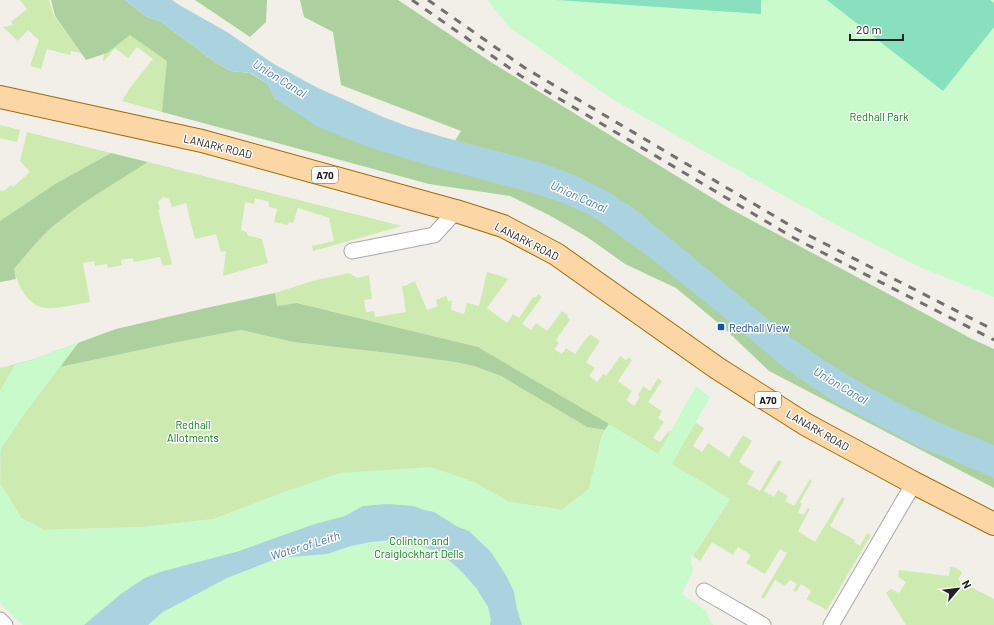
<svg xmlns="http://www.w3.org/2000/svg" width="994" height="625" font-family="Barlow,sans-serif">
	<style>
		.grass { fill: #cdebb0 }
		.forest { fill: #add19e }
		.park { fill: #c8facc }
		.pitch { fill: #88e0be }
		.water { fill: #aad3df }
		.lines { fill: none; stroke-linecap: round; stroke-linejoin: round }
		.street-casing { stroke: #a9a9a9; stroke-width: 17 }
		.primary-casing { stroke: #a06b00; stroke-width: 24 }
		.street { stroke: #fff; stroke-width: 15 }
		.primary { stroke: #fcd6a4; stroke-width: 22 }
		.rail { stroke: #707070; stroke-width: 3; stroke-dasharray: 8 8; stroke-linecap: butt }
		.transit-dot { fill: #1a4fb4; stroke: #fff; stroke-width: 1.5 }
		.labels { text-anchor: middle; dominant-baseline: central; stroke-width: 3; stroke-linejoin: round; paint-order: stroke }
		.shield { fill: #fff; stroke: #646464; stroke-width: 1 }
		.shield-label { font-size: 10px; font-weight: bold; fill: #222 }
		.park-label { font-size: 11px; fill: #0c8416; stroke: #fff }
		.street-label { font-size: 11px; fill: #222; stroke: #fff }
		.transit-label { font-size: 11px; fill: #164399; stroke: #fff; text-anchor: start }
		.water-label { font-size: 12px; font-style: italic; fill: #4a7aab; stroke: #fff }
	</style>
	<rect width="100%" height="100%" fill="#f2efe9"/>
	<g class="grass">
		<polygon points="20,0 49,0 54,16 81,53 71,51 70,55 47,49 41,69 30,66 39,40 28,30 18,41 3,27 13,25 11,22 27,9"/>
		<polygon points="100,6 211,79 162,112 122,101 130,88 153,59 137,47 128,58 115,48 104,61 103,60 107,42"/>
		<polygon points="0,125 20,130 17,142 0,138"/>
		<polygon points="27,132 111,153 55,184 0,221 0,190 4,191 11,185 13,187 30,172 20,161"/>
		<path d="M148 162 402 226 313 251 312 246 334 241 329 218 298 208 293 223 289 222 288 225 274 222 277 209 269 207V202L255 198 254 204 245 202 241 230 247 232V235L262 239 268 263 223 276 226 251 221 252 216 234 195 239 186 203 172 207 169 199 163 197 158 202 160 210H158L172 264 163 266 160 257 134 262 133 258 121 260 122 265 108 268 107 264 95 266 94 261 83 263 90 302C78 304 57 309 46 308 28 307 17 284 14 269 29 252 43 234 61 220 88 198 119 181 148 162Z"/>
		<polygon points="487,272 501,276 508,279 487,308 507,323 513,314 519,318 533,297 535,298 538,294 542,297 522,324 531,330 536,323 547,331 562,311 568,315 567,317 570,320 556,340 559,343 554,349 562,354 566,348 575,354 590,334 600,341 586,362 595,368 589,376 597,382 603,374 606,376 620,356 626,360 629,357 632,360 618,381 632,391 626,400 634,406 640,397 638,395 643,386 650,391 658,378 662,381 648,402 662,411 658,418 664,422 653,438 660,442 669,431 671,432 658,454 478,347 298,303 277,306 275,293 312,281 349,273 357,278 369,275 372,299 364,300 366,312 374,311 375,317 406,312 402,286 408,285 408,284 415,281 427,310 438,306 436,300 446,296 449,302 452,300 451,310 464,314 467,303 479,306"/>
		<polygon points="241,330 293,342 397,354 455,362 474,366 501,376 587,427 605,430 601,438 596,461 589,489 562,510 509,502 474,482 287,491 214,519 144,527 44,530 21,518 0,483 1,449 24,415 60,367 178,342"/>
		<polygon points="15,364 0,390 0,368"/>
		<polygon points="695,422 704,428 693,446 702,452 708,443 729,457 743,435 752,441 739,462 754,472 747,484 760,491 778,460 782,462 764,491 774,497 778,490 788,496 785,501 794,506 810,479 812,481 800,502 802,504 798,512 803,515 808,508 810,509 798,531 815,542 842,497 845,499 830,526 855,540 854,542 860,546 867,533 871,535 827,610 806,599 811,592 810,590 801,584 796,592 793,591 797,584 790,580 785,586 775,580 764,599 761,597 787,553 780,549 765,574 746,563 751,555 738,547 733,555 712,542 700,561 693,556 730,499 671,464"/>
		<polygon points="950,567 956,568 962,572 958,580 994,599 994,625 906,625 886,593 891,589 899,593 906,582 898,577 899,570 949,576"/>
	</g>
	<g class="forest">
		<polygon points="51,0 125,0 147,17 160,21 215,62 231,71 250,73 268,84 275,99 438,168 461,131 341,85 333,32 304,17 300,0 398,0 494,64 727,207 972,339 994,349 994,488 769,371 723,327 676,288 625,264 587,237 549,215 510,196 429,184 162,112 167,61 130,35 107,53 86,60 55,16"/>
		<polygon points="195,0 267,0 266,22 250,37"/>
		<path d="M111 153 148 162C119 181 88 198 61 220 43 233 29 252 14 269L16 279 0 282V221L55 184Z"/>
		<polygon points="275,293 277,306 297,303 478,347 609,424 605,430 587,427 501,376 474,366 455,362 397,354 293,342 241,330 178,342 60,367 24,415 1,449 0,468 0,390 15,364 31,360 116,329 206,308"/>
	</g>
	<g class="park">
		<polygon points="487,0 994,0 994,297 915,265 833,223 734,168 614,100 510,28"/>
		<polygon points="79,342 24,415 1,449 0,468 0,390 15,364 31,360"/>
		<polygon points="696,386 710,397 672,464 730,499 691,558 691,564 694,569 682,594 706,611 711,623 714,625 23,625 0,603 0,483 21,518 44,530 144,527 214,519 287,491 340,473 431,467 474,482 509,502 562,510 589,489 596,461 601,438 609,424 658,454"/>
	</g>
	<g class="pitch">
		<polygon points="556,0 761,0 761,14"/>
		<polygon points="827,0 990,0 994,3 994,27 943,91"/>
	</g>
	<g class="water">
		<path d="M125 0H172L181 6 227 32 274 64 316 87 383 117 407 126 443 137 542 163 577 176 610 193 632 207 776 326C842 377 916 415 994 445V478L943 456 923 449 836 403 786 369 729 321 653 260 607 226 586 213 558 201 519 189 438 168 368 147 318 127 275 99 268 84 251 73 231 71 215 62 160 21 147 17Z"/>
		<polygon points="387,504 414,506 424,510 434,512 458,527 469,531 491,552 507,577 514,592 517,609 522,625 490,625 491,620 488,607 477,589 462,572 443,555 436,551 407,542 395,540 370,542 351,546 327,554 278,558 227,578 163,612 148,625 84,625 122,593 145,578 160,572 236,552 315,524 345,516 363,506"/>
	</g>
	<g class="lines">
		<g class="street-casing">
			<g id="street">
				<polyline points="352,251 434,235 456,211"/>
				<polyline points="704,591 763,625"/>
				<polyline points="0,620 5,625"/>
				<polyline points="831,625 914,483"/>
			</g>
		</g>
		<g class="primary-casing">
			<polyline id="primary" points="0,97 202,141 456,211 503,226 556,254 717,368 805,424 914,483 994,524"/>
		</g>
		<use href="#street" class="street"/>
		<use href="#primary" class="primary"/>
		<g class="rail">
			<polyline points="412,0 521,76 794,238 994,340"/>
			<polyline points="428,0 525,68 798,230 994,330"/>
		</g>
	</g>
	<rect class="transit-dot" x="717" y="323" width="8" height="8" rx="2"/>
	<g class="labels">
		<g class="shield">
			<rect x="312" y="167" width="26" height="16" rx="3"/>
			<rect x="755" y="392" width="26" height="16" rx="3"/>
		</g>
		<g class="shield-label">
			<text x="325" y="175">A70</text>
			<text x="768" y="400">A70</text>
		</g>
		<g class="park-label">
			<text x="879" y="116">Redhall Park</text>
			<text x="193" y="424">Redhall<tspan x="193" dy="13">Allotments</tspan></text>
			<text x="419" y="540">Colinton and<tspan x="419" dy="13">Craiglockhart Dells</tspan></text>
		</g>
		<g class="street-label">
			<text transform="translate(218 146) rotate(14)">LANARK ROAD</text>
			<text transform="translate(527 241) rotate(27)">LANARK ROAD</text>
			<text transform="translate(818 430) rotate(30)">LANARK ROAD</text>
		</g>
		<g class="transit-label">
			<text x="729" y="327">Redhall View</text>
		</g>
		<g class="water-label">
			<text transform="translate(280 78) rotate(32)">Union Canal</text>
			<text transform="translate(579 196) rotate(24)">Union Canal</text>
			<text transform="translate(841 385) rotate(31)">Union Canal</text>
			<text transform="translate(305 545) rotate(-17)">Water of Leith</text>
		</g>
	</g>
	<g transform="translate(958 589) rotate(62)" stroke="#ffffff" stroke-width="3" paint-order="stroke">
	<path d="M0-3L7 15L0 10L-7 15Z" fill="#222222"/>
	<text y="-6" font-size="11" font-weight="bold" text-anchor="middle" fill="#222222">N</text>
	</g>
	<path d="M850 34v6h53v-6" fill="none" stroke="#222222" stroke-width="2"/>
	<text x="856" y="34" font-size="12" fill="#222222" stroke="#ffffff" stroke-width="3" paint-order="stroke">20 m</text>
</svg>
